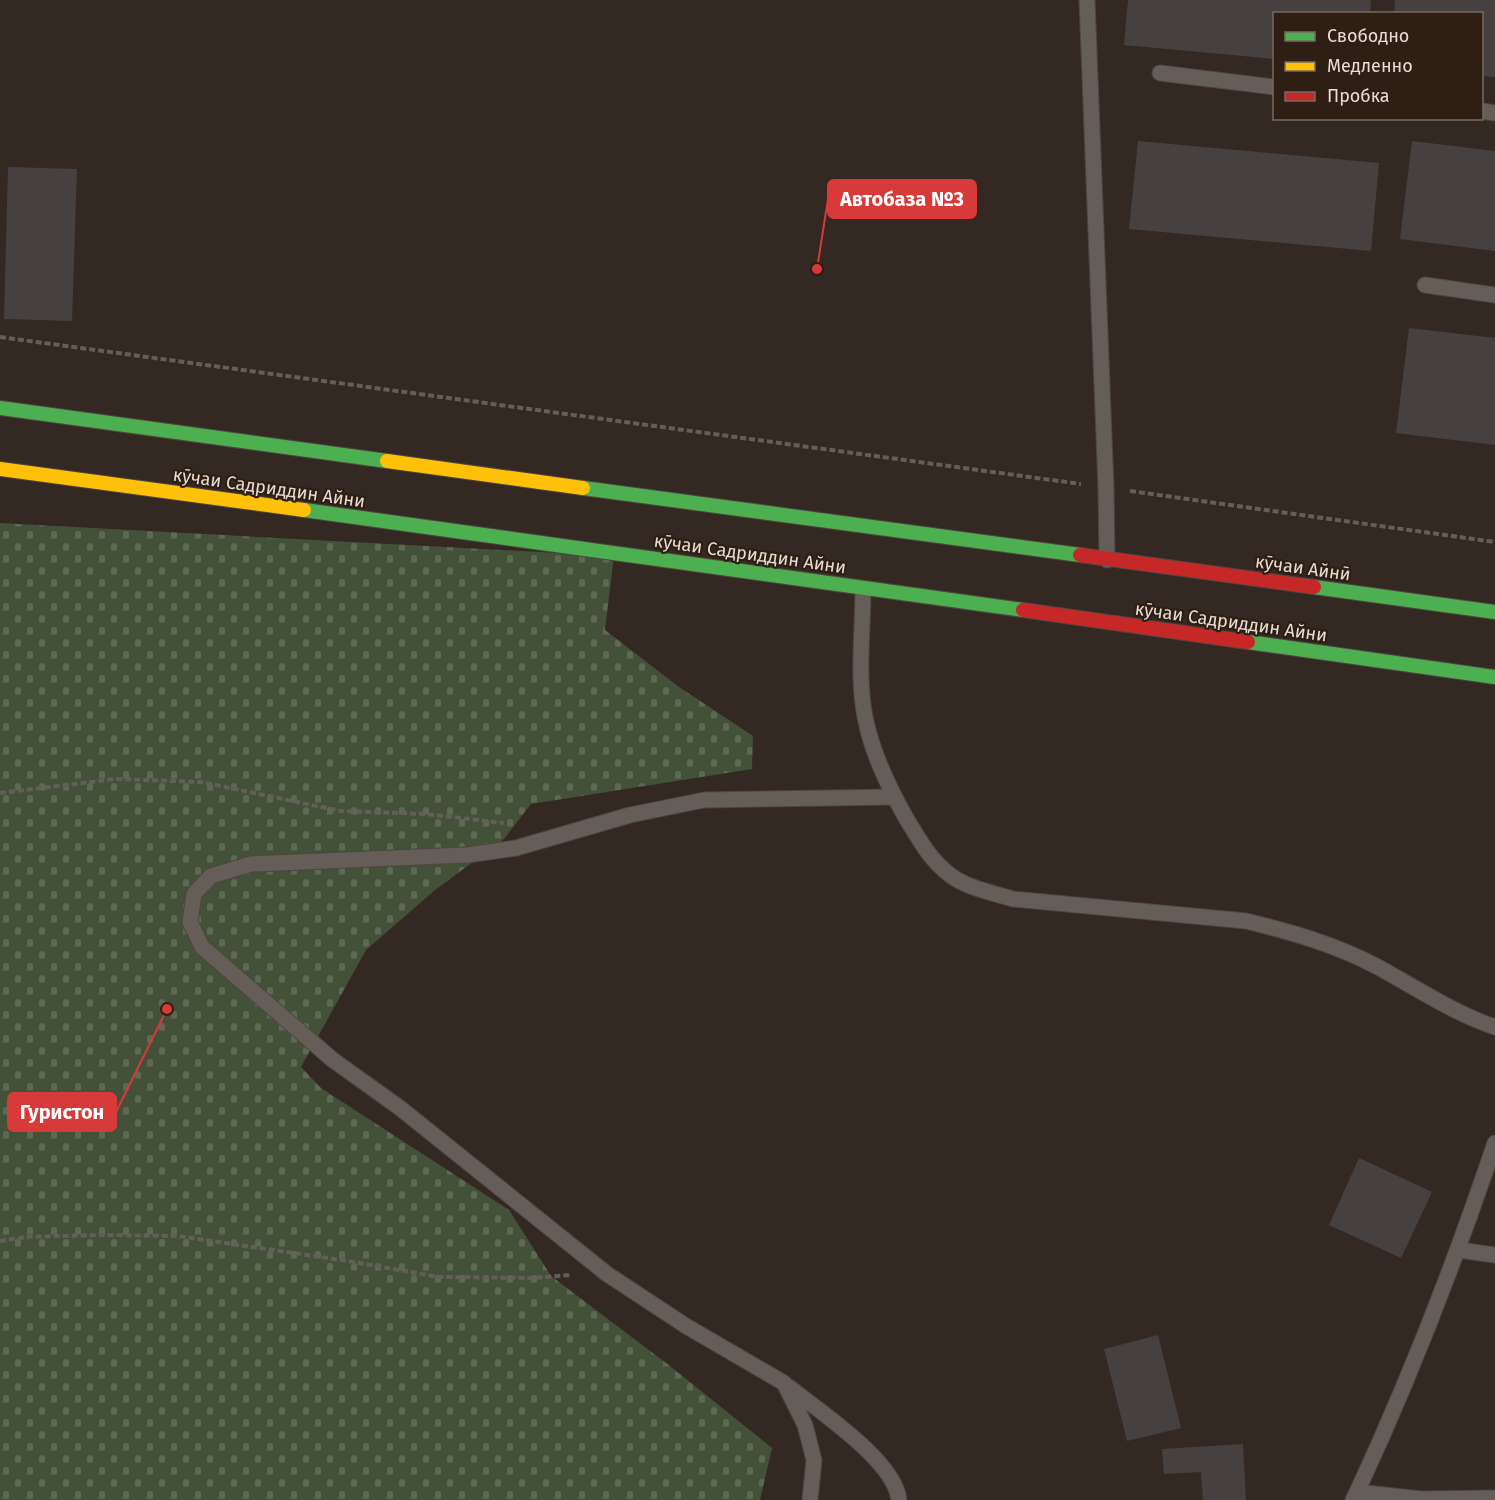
<svg xmlns="http://www.w3.org/2000/svg" width="1495" height="1500" font-family="'Fira Sans',sans-serif">
	<style>
		.cemetery { fill: url(#cemetery-stones) }
		.building { fill: #464041 }
		.lines { fill: none; stroke-linecap: round; stroke-linejoin: round }
		.lane-casing { stroke: #4f4641; stroke-width: 17 }
		.fast-casing { stroke: #4f4641; stroke-width: 16 }
		.slow-casing { stroke: #4f4641; stroke-width: 16 }
		.jam-casing { stroke: #4f4641; stroke-width: 16 }
		.path { stroke: #645e58; stroke-width: 4; stroke-dasharray: 6 3; stroke-linecap: butt }
		.lane { stroke: #655d58; stroke-width: 15 }
		.fast { stroke: #4caf50; stroke-width: 14 }
		.slow { stroke: #ffc107; stroke-width: 14 }
		.jam { stroke: #c62828; stroke-width: 14 }
		.labels { text-anchor: middle; dominant-baseline: central; stroke-width: 4.5; stroke-linejoin: round; paint-order: stroke }
		.street-label { font-size: 18px; fill: #e7dcd4; stroke: #2e1e13 }
		.leader { fill: none; stroke: #d83a39; stroke-width: 2 }
		.callout-dot { fill: #d83a39; stroke: #2e1e13; stroke-width: 2 }
		.callout { fill: #d83a39; stroke: #d83a39; stroke-width: 2 }
		.callout-label { font-size: 20px; text-anchor: middle; font-weight: bold; fill: #fff }
	</style>
	<defs>
		<pattern id="cemetery-stones" width="16" height="16" patternUnits="userSpaceOnUse" patternTransform="scale(1.5)"><rect width="16" height="16" fill="#435138"/><path d="M2 7V4a2 2 0 0 1 4 0v3zM10 15v-3a2 2 0 0 1 4 0v3z" fill="#5e6954"/></pattern>
	</defs>
	<rect width="100%" height="100%" fill="#332922"/>
	<polygon class="cemetery" points="0,523 614,556 605,630 679,687 753,736 752,769 531,804 504,839 435,890 366,950 301,1067 321,1088 509,1210 551,1276 670,1366 772,1448 760,1500 0,1500"/>
	<g class="building">
		<polygon points="1128,0 1371,0 1370,14 1274,14 1274,59 1124,45"/>
		<polygon points="1395,0 1495,0 1495,77 1482,76 1482,14 1394,14"/>
		<polygon points="1138,141 1379,163 1371,251 1129,229"/>
		<polygon points="1412,141 1495,151 1495,251 1400,239"/>
		<polygon points="8,167 77,169 72,321 4,319"/>
		<polygon points="1409,328 1495,338 1495,445 1396,433"/>
		<polygon points="1359,1158 1432,1192 1401,1258 1329,1225"/>
		<polygon points="1158,1335 1181,1428 1127,1441 1104,1349"/>
		<polygon points="1243,1444 1246,1500 1203,1500 1201,1472 1164,1474 1162,1449"/>
	</g>
	<g class="lines">
		<g class="lane-casing">
			<g id="lane">
				<polyline points="1087,0 1106,488 1107,560"/>
				<polyline points="1160,73 1274,87"/>
				<polyline points="1482,111 1495,113"/>
				<polyline points="1425,285 1495,295"/>
				<path d="M863 589C863 631 857 676 865 717 872 753 888 786 906 818 919 839 929 859 950 875 967 888 993 893 1013 899L1246 921C1291 932 1334 944 1376 966 1415 987 1453 1013 1495 1027"/>
				<polyline points="1459,1250 1495,1255"/>
				<path d="M789 1387C819 1411 895 1461 899 1500"/>
				<path d="M1357 1492C1410 1378 1455 1262 1495 1143"/>
				<polyline points="810,1500 814,1460 805,1425 784,1383 686,1326 607,1274 400,1108 333,1060 202,947 190,922 194,894 211,876 251,864 467,855 516,848 630,815 704,800 894,797"/>
				<polyline points="1353,1500 1357,1492 1421,1499 1495,1498"/>
			</g>
		</g>
		<g class="fast-casing">
			<g id="fast">
				<polyline points="0,408 387,461"/>
				<polyline points="583,488 1080,555"/>
				<polyline points="304,510 1023,610"/>
				<polyline points="1314,587 1495,612"/>
				<polyline points="1248,642 1495,677"/>
			</g>
		</g>
		<g class="slow-casing">
			<g id="slow">
				<polyline points="387,461 583,488"/>
				<polyline points="0,469 304,510"/>
			</g>
		</g>
		<g class="jam-casing">
			<g id="jam">
				<polyline points="1080,555 1314,587"/>
				<polyline points="1023,610 1248,642"/>
			</g>
		</g>
		<g class="path">
			<polyline points="0,337 1081,484"/>
			<polyline points="1130,491 1495,542"/>
			<polyline points="0,793 116,779 201,782 341,811 426,814 504,823"/>
			<polyline points="0,1241 25,1237 98,1235 178,1236 348,1261 439,1277 533,1278 571,1275"/>
		</g>
		<use href="#lane" class="lane"/>
		<use href="#fast" class="fast"/>
		<use href="#slow" class="slow"/>
		<use href="#jam" class="jam"/>
	</g>
	<g class="labels">
		<g class="street-label">
			<text transform="translate(269 488) rotate(8)">кӯчаи Садриддин Айни</text>
			<text transform="translate(750 554) rotate(8)">кӯчаи Садриддин Айни</text>
			<text transform="translate(1303 568) rotate(8)">кӯчаи Айнӣ</text>
			<text transform="translate(1231 622) rotate(8)">кӯчаи Садриддин Айни</text>
		</g>
	</g>
	<path class="leader" d="M817 269L828 199M167 1009L116 1112"/>
	<g class="callout-dot">
		<circle cx="817" cy="269" r="6"/>
		<circle cx="167" cy="1009" r="6"/>
	</g>
	<g class="callout">
		<rect x="828" y="180" width="148" height="38" rx="6"/>
		<rect x="8" y="1093" width="108" height="38" rx="6"/>
	</g>
	<g class="callout-label">
		<text x="902" y="206">Автобаза №3</text>
		<text x="62" y="1119">Гуристон</text>
	</g>
	<rect x="1273" y="12" width="210" height="108" fill="#2e1e13" stroke="#786a60" stroke-width="1.5"/>
	<rect x="1285" y="32" width="30" height="9" fill="#4caf50" stroke="#786a60" stroke-width="1.5"/>
	<text x="1327" y="42" font-size="18" fill="#e7dcd4">Свободно</text>
	<rect x="1285" y="62" width="30" height="9" fill="#ffc107" stroke="#786a60" stroke-width="1.5"/>
	<text x="1327" y="72" font-size="18" fill="#e7dcd4">Медленно</text>
	<rect x="1285" y="92" width="30" height="9" fill="#c62828" stroke="#786a60" stroke-width="1.5"/>
	<text x="1327" y="102" font-size="18" fill="#e7dcd4">Пробка</text>
</svg>
